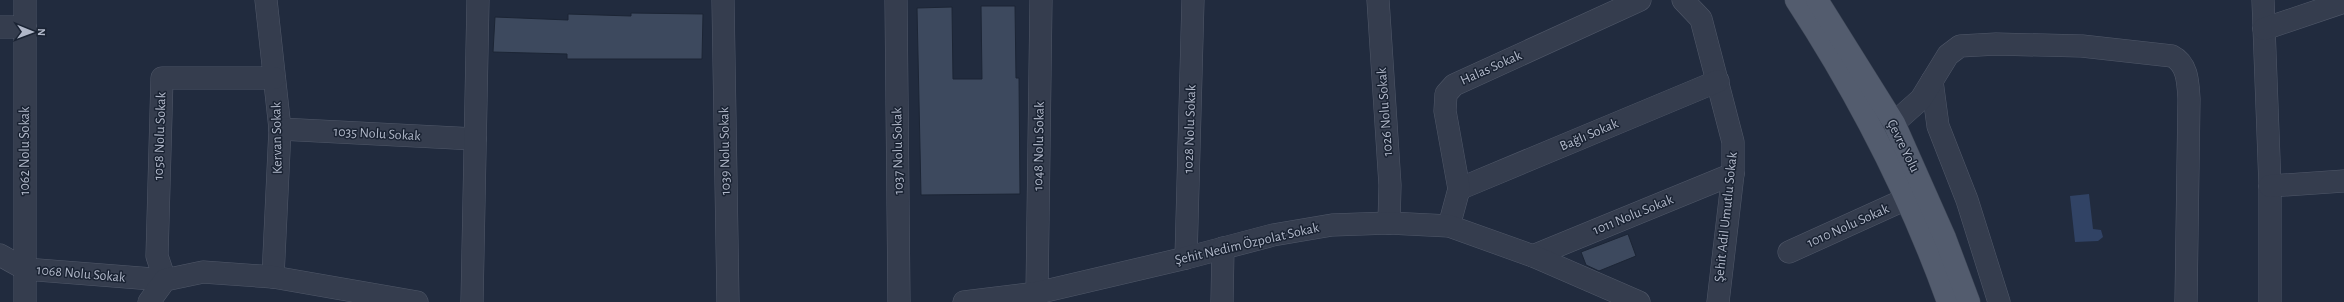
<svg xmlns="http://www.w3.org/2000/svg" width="2344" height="302" font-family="'Alegreya Sans',sans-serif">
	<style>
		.water { fill: #314365 }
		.building { fill: #3d495e; stroke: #1c2535 }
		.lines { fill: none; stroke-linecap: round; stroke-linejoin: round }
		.minor-casing { stroke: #505869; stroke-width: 23 }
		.major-casing { stroke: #3e4757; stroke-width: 23 }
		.minor { stroke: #353d4e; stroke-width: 22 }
		.major { stroke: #535c6e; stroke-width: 22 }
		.labels { text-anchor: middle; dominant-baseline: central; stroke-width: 3; stroke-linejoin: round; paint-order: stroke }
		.street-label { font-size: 14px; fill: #b1b8c9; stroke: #1a2333 }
	</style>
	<rect width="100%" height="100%" fill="#212b3e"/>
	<polygon class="water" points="2089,194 2093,229 2101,230 2103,237 2098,241 2075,242 2070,196"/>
	<g class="building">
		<polygon points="981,6 1015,6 1016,78 1019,78 1020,194 921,195 917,8 952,7 953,79 982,79"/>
		<polygon points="631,13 703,14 702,59 567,59 567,54 493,52 495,17 568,20 568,14 631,16"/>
		<polygon points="1628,234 1636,256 1599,271 1586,265 1581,252"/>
	</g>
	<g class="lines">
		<g class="minor-casing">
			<g id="minor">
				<polyline points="266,0 280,129 273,277"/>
				<polyline points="723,0 728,302"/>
				<polyline points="896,0 899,302"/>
				<polyline points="1378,0 1390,185 1389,223"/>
				<polyline points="1683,0 1701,19 1733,142 1733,174 1718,302"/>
				<polyline points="2263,0 2270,186 2270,302"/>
				<polyline points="0,27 25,27"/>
				<polyline points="2264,29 2344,2"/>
				<polyline points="1932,81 1938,126 1967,200 1999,302"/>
				<path d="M1894 123 1921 99 1948 55 1960 46 1996 44 2082 46 2172 56C2188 64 2188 83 2189 99L2186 302"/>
				<polyline points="280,129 475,139"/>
				<polyline points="2270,186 2344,181"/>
				<polyline points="1459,189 1718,81"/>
				<polyline points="1449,226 1459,189 1445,111 1446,94 1454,85 1640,0"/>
				<polyline points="1789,252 1906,199"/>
				<polyline points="0,255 25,269 165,280 157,256 162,78 274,78"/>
				<polyline points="1533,256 1733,174"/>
				<polyline points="1186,258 1193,0"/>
				<polyline points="1037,293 1041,0"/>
				<polyline points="25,302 25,0"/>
				<polyline points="149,302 165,280 203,272 273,277 417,302"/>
				<polyline points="472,302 478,0"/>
				<polyline points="964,302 1037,293 1186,258 1273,235 1332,225 1389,223 1449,226 1533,256 1639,302"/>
				<polyline points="1222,302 1223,248"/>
			</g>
		</g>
		<g class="major-casing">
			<g id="major">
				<path d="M1796 0C1858 95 1910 196 1948 302"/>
				<polyline points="1817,0 1894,123 1945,238 1969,302"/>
			</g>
		</g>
		<use href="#minor" class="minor"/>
		<use href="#major" class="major"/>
	</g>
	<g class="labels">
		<g class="street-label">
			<text transform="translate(1491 68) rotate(-24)">Halas Sokak</text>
			<text transform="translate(1385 112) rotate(-94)">1026 Nolu Sokak</text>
			<text transform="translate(1190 129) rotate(-88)">1028 Nolu Sokak</text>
			<text transform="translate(377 134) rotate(3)">1035 Nolu Sokak</text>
			<text transform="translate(1589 135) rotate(-23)">Bağlı Sokak</text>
			<text transform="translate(160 136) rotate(-88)">1058 Nolu Sokak</text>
			<text transform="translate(277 138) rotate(-91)">Kervan Sokak</text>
			<text transform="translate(1039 146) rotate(-89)">1048 Nolu Sokak</text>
			<text transform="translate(1903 146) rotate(64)">Çevre Yolu</text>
			<text transform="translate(25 151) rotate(-90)">1062 Nolu Sokak</text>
			<text transform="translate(725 151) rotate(-91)">1039 Nolu Sokak</text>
			<text transform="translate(898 151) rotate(-91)">1037 Nolu Sokak</text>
			<text transform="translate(1633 215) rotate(-22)">1011 Nolu Sokak</text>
			<text transform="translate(1726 217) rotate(-84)">Şehit Adil Umutlu Sokak</text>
			<text transform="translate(1848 226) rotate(-24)">1010 Nolu Sokak</text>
			<text transform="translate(1247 244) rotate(-13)">Şehit Nedim Özpolat Sokak</text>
			<text transform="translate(81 274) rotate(5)">1068 Nolu Sokak</text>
		</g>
	</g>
	<g transform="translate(32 32) rotate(91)" stroke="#1a2333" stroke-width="3" paint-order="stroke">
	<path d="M0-3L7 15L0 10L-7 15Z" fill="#b1b8c9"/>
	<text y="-6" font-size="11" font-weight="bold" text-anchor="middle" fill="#b1b8c9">N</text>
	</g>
</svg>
